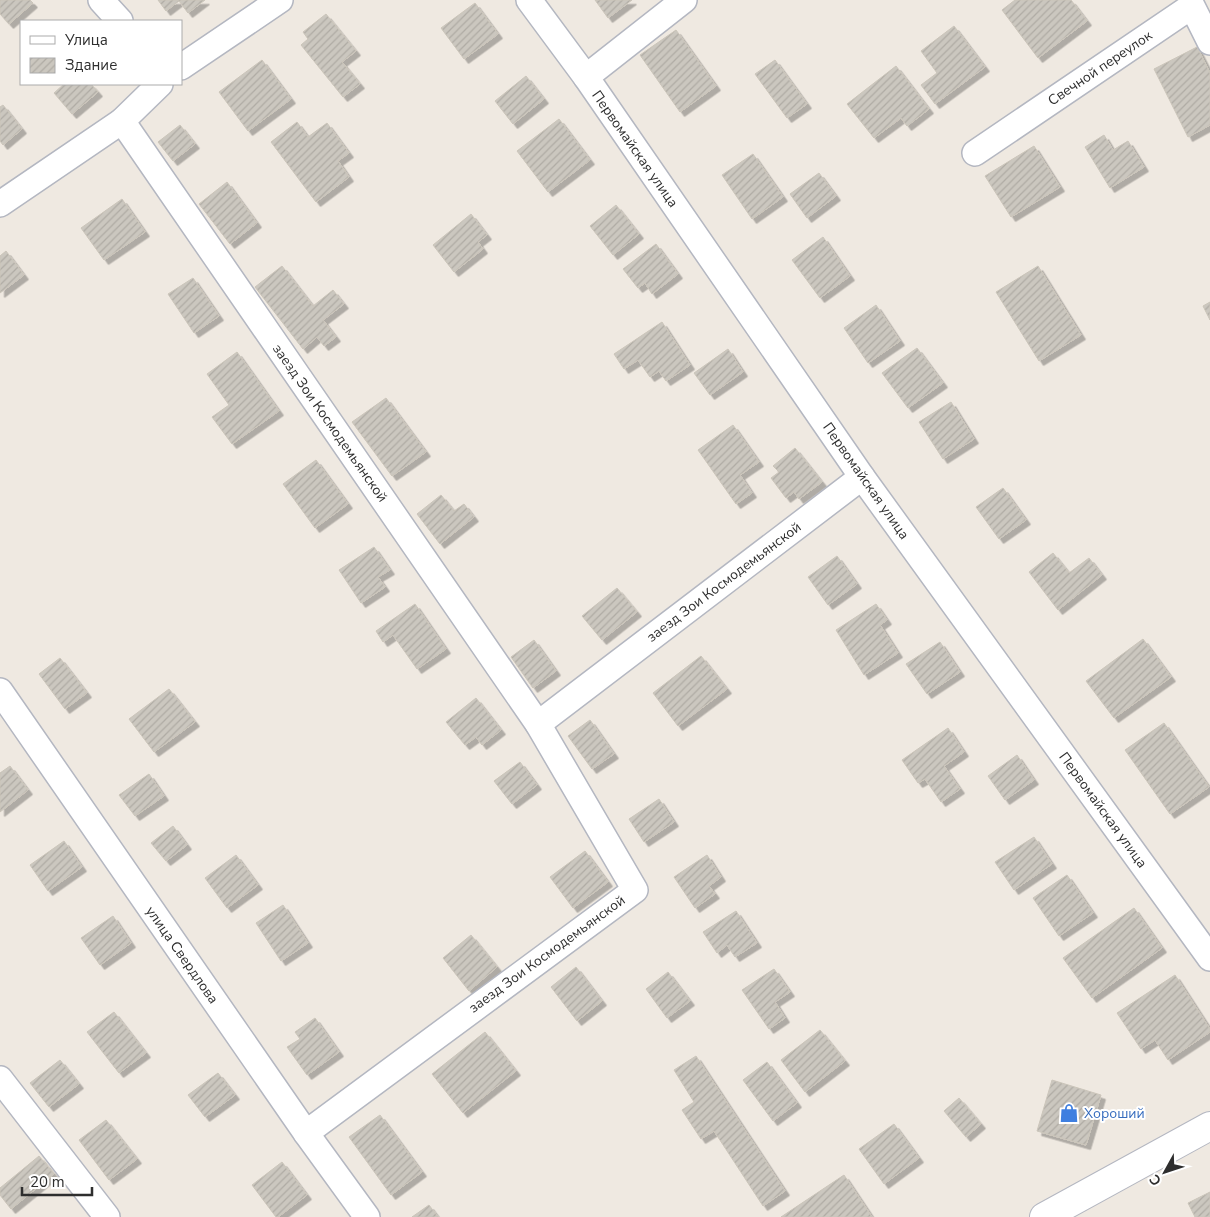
<svg xmlns="http://www.w3.org/2000/svg" width="1210" height="1217" font-family="'Nunito Sans',sans-serif">
	<style>
		.building { fill: url(#building-hatch); stroke: #cbc5ba; filter: url(#shadow) }
		.lines { fill: none; stroke-linecap: round; stroke-linejoin: round }
		.minor-casing { stroke: #b4b7c1; stroke-width: 28 }
		.tertiary-casing { stroke: #b4b7c1; stroke-width: 30 }
		.minor { stroke: #fff; stroke-width: 25 }
		.tertiary { stroke: #fff; stroke-width: 28 }
		.labels { text-anchor: middle; dominant-baseline: central; stroke-width: 4; stroke-linejoin: round; paint-order: stroke }
		.street-label { font-size: 14px; fill: #2e2e2e; stroke: #fff }
		.shop-label { font-size: 14px; fill: #366cbe; stroke: #fff; text-anchor: start }
	</style>
	<defs>
		<pattern id="building-hatch" width="6" height="6" patternUnits="userSpaceOnUse" patternTransform="scale(1.25)"><rect width="6" height="6" fill="#cbc7bf"/><path d="M-1 1l2-2M0 6l6-6M5 7l2-2" fill="none" stroke="#afaba4"/></pattern>
		<filter id="shadow"><feDropShadow dx="4.5" dy="4.5" stdDeviation="0" flood-color="#0004"/></filter>
	</defs>
	<rect width="100%" height="100%" fill="#efe9e1"/>
	<g class="building">
		<polygon points="0,0 30,0 33,3 9,24 0,14"/>
		<polygon points="158,0 205,0 188,13 179,1 166,11"/>
		<polygon points="595,0 632,0 608,18"/>
		<polygon points="1015,0 1071,0 1087,21 1038,58 1002,10"/>
		<polygon points="475,3 498,34 464,59 441,28"/>
		<polygon points="326,14 356,51 342,62 360,84 343,97 301,45 308,39 303,32"/>
		<polygon points="954,26 985,67 935,104 921,85 937,73 921,51"/>
		<polygon points="676,30 716,86 680,112 640,55"/>
		<polygon points="1197,47 1210,73 1210,125 1188,137 1154,69"/>
		<polygon points="262,60 291,99 248,131 219,92"/>
		<polygon points="775,60 807,104 787,118 755,74"/>
		<polygon points="896,66 929,109 907,126 901,118 874,138 847,104"/>
		<polygon points="526,76 544,99 513,124 495,101"/>
		<polygon points="64,84 91,84 98,92 72,114 54,93"/>
		<polygon points="3,105 22,129 3,145 0,141 0,107"/>
		<polygon points="559,119 590,160 548,192 517,151"/>
		<polygon points="297,122 308,137 327,123 349,153 338,161 349,177 316,202 271,142"/>
		<polygon points="180,125 195,144 173,161 158,142"/>
		<polygon points="1104,135 1113,150 1128,141 1144,167 1110,188 1085,147"/>
		<polygon points="1034,146 1060,187 1011,217 985,176"/>
		<polygon points="753,154 783,197 752,219 722,175"/>
		<polygon points="819,173 836,196 807,218 790,194"/>
		<polygon points="227,182 257,223 230,244 199,204"/>
		<polygon points="122,199 145,232 104,260 81,228"/>
		<polygon points="616,205 639,234 613,255 590,226"/>
		<polygon points="471,214 487,235 478,242 483,249 454,272 433,245"/>
		<polygon points="823,237 850,276 820,298 792,260"/>
		<polygon points="656,244 678,274 652,294 645,283 638,288 623,269"/>
		<polygon points="6,251 24,275 0,293 0,256"/>
		<polygon points="282,266 313,306 333,290 344,304 323,320 336,337 324,346 317,337 303,349 255,287"/>
		<polygon points="1038,266 1081,335 1039,361 996,292"/>
		<polygon points="193,278 219,316 194,333 168,294"/>
		<polygon points="1210,302 1210,320 1203,306"/>
		<polygon points="876,305 900,341 868,363 844,328"/>
		<polygon points="662,322 690,365 666,381 659,371 650,377 638,360 624,369 614,354"/>
		<polygon points="917,348 943,383 908,408 882,373"/>
		<polygon points="728,349 743,372 710,395 694,373"/>
		<polygon points="237,352 279,411 232,444 212,417 229,405 207,374"/>
		<polygon points="386,398 426,452 392,476 352,422"/>
		<polygon points="951,402 974,439 943,459 919,422"/>
		<polygon points="733,425 759,462 740,475 752,493 736,504 698,450"/>
		<polygon points="795,448 822,482 799,499 794,492 786,498 771,478 779,472 773,466"/>
		<polygon points="316,460 348,504 315,528 283,484"/>
		<polygon points="1003,488 1026,520 999,539 976,507"/>
		<polygon points="441,495 454,511 464,504 474,517 440,544 417,514"/>
		<polygon points="374,547 390,570 378,577 385,587 361,603 339,570"/>
		<polygon points="1053,553 1069,573 1089,558 1102,575 1058,610 1029,572"/>
		<polygon points="837,556 857,584 828,605 808,577"/>
		<polygon points="617,588 637,612 602,640 582,616"/>
		<polygon points="415,604 446,649 417,669 393,635 383,642 376,631"/>
		<polygon points="876,604 887,620 880,625 898,653 864,675 836,630"/>
		<polygon points="1143,639 1171,677 1114,718 1086,681"/>
		<polygon points="534,640 556,671 533,688 511,657"/>
		<polygon points="940,642 960,672 927,694 906,664"/>
		<polygon points="701,656 727,689 678,726 653,693"/>
		<polygon points="60,658 87,693 65,709 39,674"/>
		<polygon points="169,689 195,722 154,752 129,719"/>
		<polygon points="476,698 501,730 482,745 476,737 465,745 446,722"/>
		<polygon points="590,720 614,754 592,769 568,736"/>
		<polygon points="1164,723 1209,787 1170,814 1125,750"/>
		<polygon points="948,728 964,752 944,766 960,789 941,802 925,779 918,783 902,760"/>
		<polygon points="1017,755 1034,780 1005,800 988,776"/>
		<polygon points="520,762 537,785 512,804 494,781"/>
		<polygon points="10,766 28,790 0,812 0,773"/>
		<polygon points="149,774 164,796 135,816 119,795"/>
		<polygon points="659,799 674,822 644,842 629,819"/>
		<polygon points="173,826 187,845 166,861 151,843"/>
		<polygon points="1034,837 1052,864 1014,890 995,862"/>
		<polygon points="64,841 82,867 48,891 30,865"/>
		<polygon points="585,851 608,882 573,908 550,877"/>
		<polygon points="236,855 258,885 227,908 205,878"/>
		<polygon points="707,855 721,877 709,886 715,894 695,908 674,877"/>
		<polygon points="1067,875 1093,913 1059,936 1033,898"/>
		<polygon points="283,905 308,943 281,961 256,923"/>
		<polygon points="1134,908 1162,948 1092,998 1063,958"/>
		<polygon points="736,911 757,943 735,957 727,945 717,953 703,932"/>
		<polygon points="113,916 131,943 100,965 81,938"/>
		<polygon points="471,935 497,967 469,991 443,958"/>
		<polygon points="576,967 602,1001 577,1021 551,987"/>
		<polygon points="774,969 790,992 775,1002 785,1018 769,1029 742,990"/>
		<polygon points="668,972 690,1001 667,1018 646,989"/>
		<polygon points="1175,975 1210,1029 1210,1032 1168,1060 1155,1040 1141,1049 1117,1013"/>
		<polygon points="114,1012 146,1053 119,1073 87,1032"/>
		<polygon points="315,1018 339,1052 307,1075 287,1047 300,1039 295,1032"/>
		<polygon points="820,1030 845,1061 805,1092 781,1060"/>
		<polygon points="485,1032 516,1071 463,1113 432,1074"/>
		<polygon points="696,1056 785,1191 763,1206 714,1131 701,1139 682,1110 694,1102 674,1070"/>
		<polygon points="60,1060 79,1084 49,1107 30,1083"/>
		<polygon points="767,1062 797,1103 773,1121 743,1080"/>
		<polygon points="218,1073 235,1095 205,1117 188,1095"/>
		<polygon points="1052,1080 1101,1095 1086,1145 1037,1131"/>
		<polygon points="959,1098 981,1124 966,1137 944,1111"/>
		<polygon points="380,1115 422,1172 391,1195 349,1137"/>
		<polygon points="106,1120 137,1159 109,1180 79,1140"/>
		<polygon points="894,1124 919,1158 884,1184 859,1149"/>
		<polygon points="39,1156 54,1174 11,1209 0,1195 0,1188"/>
		<polygon points="282,1162 307,1195 278,1217 276,1217 252,1185"/>
		<polygon points="844,1175 872,1217 781,1217"/>
		<polygon points="1210,1192 1210,1217 1195,1217 1188,1203"/>
		<polygon points="429,1205 438,1217 412,1217"/>
	</g>
	<g class="lines">
		<g class="minor-casing">
			<g id="minor">
				<polyline points="101,0 120,21"/>
				<polyline points="529,0 586,77 862,477 1210,958"/>
				<polyline points="181,67 280,0"/>
				<polyline points="586,77 684,0"/>
				<polyline points="122,121 538,724 635,890 306,1133"/>
				<polyline points="975,153 1192,6 1210,42"/>
				<polyline points="0,204 122,121 160,84"/>
				<polyline points="0,691 306,1133 367,1217"/>
				<polyline points="538,724 862,477"/>
				<polyline points="0,1079 107,1217"/>
			</g>
		</g>
		<g class="tertiary-casing">
			<polyline id="tertiary" points="1044,1217 1210,1126"/>
		</g>
		<use href="#minor" class="minor"/>
		<use href="#tertiary" class="tertiary"/>
	</g>
	<defs>
		<g id="shop-bare" transform="scale(1.5)"><path d="M-5-2.5h2.3a2.7 3.5 0 0 1 5.4 0H5L5.5 6h-11ZM-1.5-2.5h3a1.5 2.3 0 0 0-3 0Z" fill="#3f7fe0" stroke="#fff" stroke-width="2.5" paint-order="stroke"/></g>
	</defs>
	<g fill-rule="evenodd">
		<use href="#shop-bare" x="1069" y="1113"/>
	</g>
	<g class="labels">
		<g class="street-label">
			<text transform="translate(1100 68) rotate(-34)">Свечной переулок</text>
			<text transform="translate(635 149) rotate(55)">Первомайская улица</text>
			<text transform="translate(330 423) rotate(55)">заезд Зои Космодемьянской</text>
			<text transform="translate(866 481) rotate(55)">Первомайская улица</text>
			<text transform="translate(724 582) rotate(-37)">заезд Зои Космодемьянской</text>
			<text transform="translate(1103 810) rotate(54)">Первомайская улица</text>
			<text transform="translate(547 954) rotate(-36)">заезд Зои Космодемьянской</text>
			<text transform="translate(182 955) rotate(55)">улица Свердлова</text>
		</g>
		<g class="shop-label">
			<text x="1084" y="1113">Хороший</text>
		</g>
	</g>
	<rect x="20" y="20" width="162" height="65" fill="#ffffff" stroke="#ababab"/>
	<rect x="30" y="36" width="25" height="8" fill="#ffffff" stroke="#ababab"/>
	<text x="65" y="45" font-size="15" fill="#2e2e2e">Улица</text>
	<rect x="30" y="58" width="25" height="15" fill="url(#building-hatch)" stroke="#ababab"/>
	<text x="65" y="70" font-size="15" fill="#2e2e2e">Здание</text>
	<g transform="translate(1165 1172) rotate(230)" stroke="#ffffff" stroke-width="4" paint-order="stroke">
	<path d="M0-4L9 19L0 12L-9 19Z" fill="#2e2e2e"/>
	<text y="-8" font-size="14" font-weight="bold" text-anchor="middle" fill="#2e2e2e">С</text>
	</g>
	<path d="M22 1187v8h70v-8" fill="none" stroke="#2e2e2e" stroke-width="2.5"/>
	<text x="30" y="1187" font-size="15" fill="#2e2e2e" stroke="#ffffff" stroke-width="4" paint-order="stroke">20 m</text>
</svg>
